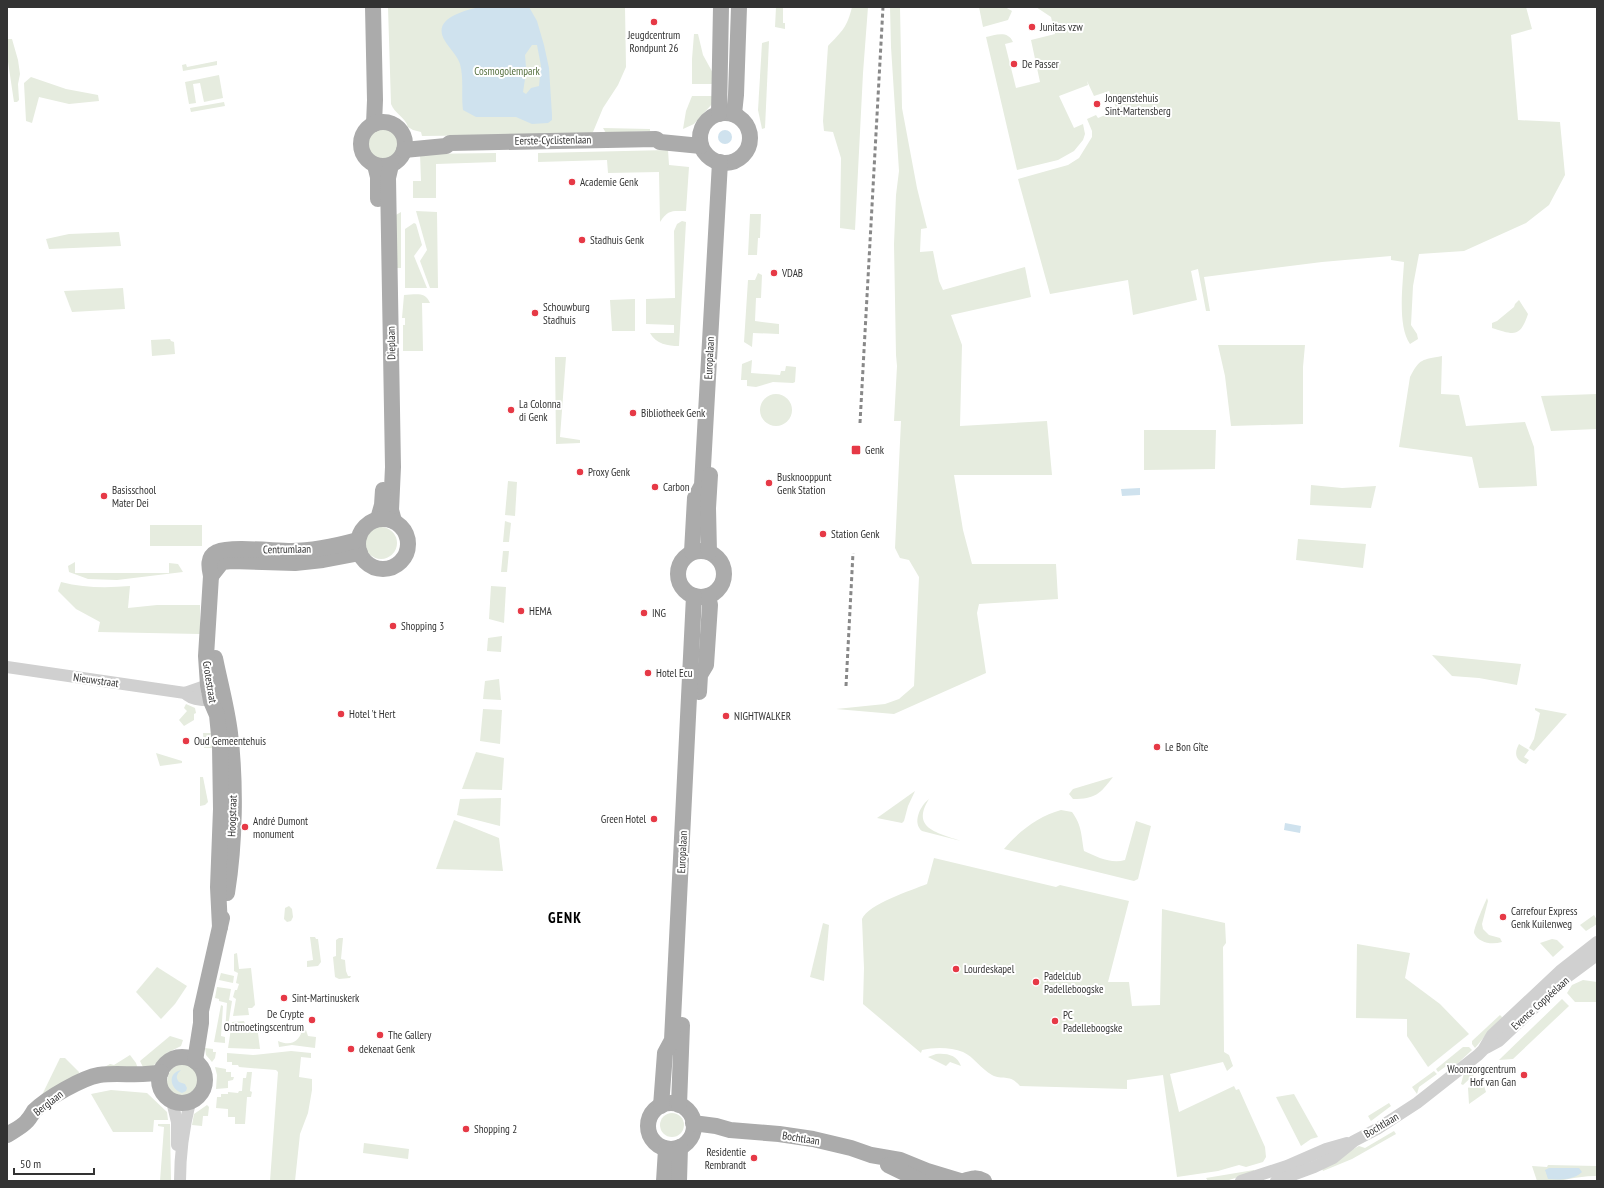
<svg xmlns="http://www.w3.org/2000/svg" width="1604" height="1188" font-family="'PT Sans Narrow',sans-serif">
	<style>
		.green { fill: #e6ecdf }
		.water { fill: #cfe2ee; fill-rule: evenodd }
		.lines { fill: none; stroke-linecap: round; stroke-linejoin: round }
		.minor { stroke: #d0d0d0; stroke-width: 12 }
		.major { stroke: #ababab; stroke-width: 16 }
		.rail { stroke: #888; stroke-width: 3; stroke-dasharray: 4 3; stroke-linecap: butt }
		.poi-dot { fill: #e63946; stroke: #fff; stroke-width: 1.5 }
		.labels { text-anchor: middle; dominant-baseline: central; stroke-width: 4; stroke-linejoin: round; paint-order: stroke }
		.poi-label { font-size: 11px; fill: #333; stroke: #fff; text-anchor: start }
		.park-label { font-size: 11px; fill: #56703f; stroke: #fff }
		.street-label { font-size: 11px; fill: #333; stroke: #fff }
		.district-label { font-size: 15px; font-weight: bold; letter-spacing: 1px; fill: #000; stroke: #fff }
	</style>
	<rect width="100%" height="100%" fill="#fff"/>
	<g class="green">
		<path d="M388 7H625L626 67 618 85 603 108 593 132 590 134 422 136 421 132 413 130 408 127C405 117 395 114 391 104Z"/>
		<polygon points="776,7 783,7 783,23 785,23 785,29 775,27"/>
		<path d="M852 7H868L863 73 855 230 840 228 841 158 833 132 824 131 823 121 828 46C842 31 847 28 852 7Z"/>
		<polygon points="890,7 900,7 902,108 917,188 927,228 921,229 920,252 933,251 939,281 943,290 1025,267 1031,297 951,315 962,345 960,426 1047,421 1052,475 954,475 963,530 972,564 1056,564 1058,599 979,604 977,613 986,673 894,714 836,709 885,704 899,699 914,686 919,577 909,560 900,558 895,548 901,421 894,421 897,366 896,355 894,244 896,195 899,171 891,47"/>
		<polygon points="979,7 1005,7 1012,11 1008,20 983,27"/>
		<path d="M1036 7H1526L1532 29 1511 35 1518 120 1560 122 1565 175 1549 205 1526 223 1464 251 1419 254 1413 286 1411 325 1417 334 1418 339 1410 344C1397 325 1403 284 1404 262L1391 260V256L1322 262 1204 277 1210 311H1206L1198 269 1191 271 1197 300 1133 315 1128 280 1050 294 1018 179 1068 165 1079 158 1092 137V131L1087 119 1096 115 1098 118 1117 110 1109 91 1094 96 1087 81 1088 85 1059 96 1074 128 1083 124 1085 134 1083 140 1074 151 1058 160 1017 170 986 37C995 35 1008 30 1013 42L1005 44 1016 88 1040 82 1031 40 1055 34 1051 17Z"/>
		<polygon points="694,34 698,34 703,55 714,75 714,84 692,84 692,59"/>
		<polygon points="7,39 12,39 18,60 20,74 18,84 19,100 17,102 14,102 7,55"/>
		<polygon points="769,41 765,128 762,129 758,110 762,43"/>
		<polygon points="217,61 217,65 183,71 182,65 186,64 187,67"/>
		<polygon points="219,75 223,98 204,102 200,83 193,84 196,103 189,104 185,82"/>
		<polygon points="31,77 66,89 98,95 99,101 69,104 39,97 32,123 26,121 24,83"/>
		<polygon points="692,96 714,96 712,104 694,124 683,129 686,111"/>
		<polygon points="224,102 225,106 191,112 190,108"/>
		<polygon points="603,128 650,129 650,131 606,133"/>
		<circle cx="382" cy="144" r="16"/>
		<path d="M668 150 669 165 689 167 686 211C673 211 668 209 660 222L659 172 608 173 607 160 538 162V153Z"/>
		<polygon points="496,153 496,162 436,164 436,198 413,198 413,181 421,181 420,154"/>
		<polygon points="416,211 437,212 438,288 430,288 420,261 427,250"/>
		<polygon points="401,212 401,268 392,268 394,216"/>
		<polygon points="750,214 761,214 760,238 758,238 757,255 748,255"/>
		<path d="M682 221 686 222 679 346C668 346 656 344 650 333H674V325L646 324V299L675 298 674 231 677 224Z"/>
		<polygon points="414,223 416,224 422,245 414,256 427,288 405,288 405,229"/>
		<polygon points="119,232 121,246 49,249 46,239 69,234"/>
		<polygon points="758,273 762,275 761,298 756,298 755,321 779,324 779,334 753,333 752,347 744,342 748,280 755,280"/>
		<polygon points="123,288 125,309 72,312 64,291"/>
		<path d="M404 295C415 295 425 291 430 303H422L423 351H403V325H405V318H402Z"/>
		<polygon points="635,299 635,331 612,331 610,300"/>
		<path d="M1519 300 1528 314C1520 338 1514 335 1492 328V323L1497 321 1514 307 1515 304Z"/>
		<polygon points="170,339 171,341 174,342 175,354 152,356 151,340"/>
		<polygon points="1218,345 1305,345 1303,367 1303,424 1231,426 1225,376"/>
		<path d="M1442 356 1441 394 1459 395 1466 426 1525 422 1534 447 1537 486 1479 488 1472 457 1399 447 1410 377C1420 358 1422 360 1442 356Z"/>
		<polygon points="555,357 566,357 560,437 580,440 580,443 556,444"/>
		<polygon points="752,360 751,373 780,375 781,371 785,371 786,366 796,367 795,382 793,383 773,382 756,387 747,386 747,380 741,380 742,364"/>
		<circle cx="776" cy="410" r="16"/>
		<polygon points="1597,394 1597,429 1551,431 1541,396"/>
		<polygon points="1144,430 1216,430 1215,469 1144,470"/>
		<polygon points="508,481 517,482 515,516 505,515"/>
		<polygon points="1311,485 1342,488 1376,486 1371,508 1310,505"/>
		<polygon points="505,521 511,523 509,542 503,542"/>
		<rect x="150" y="525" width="52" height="21"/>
		<circle cx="381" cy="543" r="16"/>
		<polygon points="1298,539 1366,544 1363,568 1296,560"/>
		<polygon points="503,551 509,551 507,572 501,572"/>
		<polygon points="75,562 75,573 169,573 169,563 178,564 183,572 117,580 88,579 69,572 68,566"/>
		<path d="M61 582C84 588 107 588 130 586L128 608 157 605H200V634L98 632 100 622 76 609 58 591Z"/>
		<polygon points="491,586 506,587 504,623 489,619"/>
		<polygon points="502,636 501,652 487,651 488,638"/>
		<polygon points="1432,655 1521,664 1517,685 1479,678 1452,676"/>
		<polygon points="499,679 501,700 483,699 485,681"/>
		<polygon points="186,704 195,708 196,713 194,714 194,720 184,726 179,720 187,711 184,708"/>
		<polygon points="1535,708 1567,714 1534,751 1529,748 1534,739 1540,713 1535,710"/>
		<polygon points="483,709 502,710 500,744 480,741"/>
		<polygon points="203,733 211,733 209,742 213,744 212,748 204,748"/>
		<path d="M1519 744 1529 750 1524 757 1529 760 1526 764C1515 760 1514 753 1519 744Z"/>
		<polygon points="476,752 504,758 502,790 462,789"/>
		<polygon points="156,753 182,761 182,763 160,766"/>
		<polygon points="200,777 203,777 208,802 205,805 200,806"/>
		<path d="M1113 777C1100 794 1095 799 1073 799L1069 794 1073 789Z"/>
		<polygon points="915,791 908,806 904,821 902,823 877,818"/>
		<polygon points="501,798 500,826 457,815 460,799"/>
		<path d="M929 799C910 829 939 833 961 841L922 831C912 823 920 806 929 799Z"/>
		<path d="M1061 810 1072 812C1082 826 1081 834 1084 851 1097 857 1111 864 1125 860L1136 821 1151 826 1138 879 1134 881 1004 849C1019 831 1039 816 1061 810Z"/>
		<polygon points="454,820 499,838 503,871 436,869"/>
		<path d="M934 858 1056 887 1060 885 1129 901 1108 982H1129L1132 1006 1160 1005 1162 909 1225 923 1226 943 1223 947 1224 1052 1229 1055 1233 1066 1227 1071 1223 1062 1170 1074 1179 1112 1234 1086 1236 1090 1239 1089 1265 1147 1266 1157 1263 1162 1246 1167 1239 1165 1218 1171 1177 1177 1163 1075 1127 1080V1089L1020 1086C1009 1073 1003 1081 992 1075 981 1069 974 1057 963 1052 951 1047 934 1047 922 1050L921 1053 863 1004 864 968 862 919C868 904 912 890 927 884Z"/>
		<path d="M1487 898 1488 901 1482 924 1483 929 1489 935 1500 938 1502 942C1491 945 1479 943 1474 933 1474 927 1484 905 1487 898Z"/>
		<polygon points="289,906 292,909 293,917 291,921 287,922 284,919 285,908"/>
		<polygon points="1594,915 1597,920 1597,924 1586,931 1580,925"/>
		<polygon points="823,923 829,925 824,981 810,977"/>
		<polygon points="310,937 315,937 316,939 318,939 321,962 318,966 307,967 307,961 313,960"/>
		<polygon points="339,938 343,938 341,959 345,960 346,971 348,976 351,976 350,978 339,979 335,977 333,957 336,956 336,940"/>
		<polygon points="1552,939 1557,940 1564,947 1553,957 1540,943"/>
		<polygon points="1357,944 1410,953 1405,978 1440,1004 1469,1034 1428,1067 1407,1036 1407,1019 1356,1018"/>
		<polygon points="237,953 239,969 251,968 255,1005 252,1008 248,1008 249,1015 233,1016 236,999 233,997 235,990 237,990 239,984 236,983 238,973 234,971 234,954"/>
		<polygon points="157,967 187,986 175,1004 161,1019 136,992"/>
		<polygon points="221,973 234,976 233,983 219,980"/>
		<polygon points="1583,980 1597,982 1597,1002 1575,1002 1567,993 1572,985"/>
		<polygon points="217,987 231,989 229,1000 232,1001 227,1033 225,1032 227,1003 219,1001 219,999 215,998"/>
		<polygon points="1562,999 1569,1006 1513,1059 1499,1060"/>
		<polygon points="221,1005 223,1006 221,1036 225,1037 225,1043 214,1042"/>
		<polygon points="1500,1015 1503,1018 1490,1030 1475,1048 1472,1044 1472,1041"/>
		<polygon points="244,1021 245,1024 250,1024 251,1027 257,1025 260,1049 228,1048 232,1022"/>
		<path d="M306 1030 308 1036 316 1037 315 1048 292 1045 279 1047 278 1041C290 1046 298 1043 302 1031Z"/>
		<polygon points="170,1036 183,1040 181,1046 167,1053 152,1067 143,1067 140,1061"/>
		<polygon points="1463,1047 1469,1047 1472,1050 1457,1064 1449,1064 1438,1072 1436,1069"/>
		<polygon points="205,1048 213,1049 213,1052 216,1052 215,1058 212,1062 206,1055"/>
		<polygon points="291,1051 311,1053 311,1058 301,1057 299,1077 312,1079 312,1090 308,1113 300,1134 295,1181 270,1181 278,1072 276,1070 239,1067 238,1065 232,1065 232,1062 227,1062 227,1053 253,1055"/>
		<path d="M936 1054C947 1053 957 1055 961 1066L950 1062 946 1066 928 1057Z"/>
		<polygon points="130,1055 136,1063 138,1069 99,1070 110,1064 114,1065"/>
		<polygon points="60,1058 65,1058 79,1072 78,1076 42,1095"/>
		<path d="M181 1064C220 1068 182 1120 167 1084 167 1073 171 1067 181 1064Z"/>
		<polygon points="215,1067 226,1069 226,1072 231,1072 231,1077 234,1077 233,1080 228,1081 228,1088 216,1089 217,1075"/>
		<polygon points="1473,1068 1480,1069 1463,1085 1461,1084 1464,1073"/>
		<polygon points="1434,1071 1437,1074 1419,1087 1417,1094 1412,1087"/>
		<polygon points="247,1072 252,1072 250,1091 252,1092 251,1097 247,1097 245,1124 235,1124 235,1117 228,1117 228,1109 216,1108 217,1097 221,1097 221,1094 228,1094 228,1092 238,1093 239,1091 242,1091 243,1078 246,1078"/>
		<polygon points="1478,1080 1482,1080 1486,1092 1469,1104 1468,1088"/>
		<polygon points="111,1090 147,1093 167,1112 168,1120 154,1120 153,1132 113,1132 91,1094"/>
		<polygon points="1294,1094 1318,1137 1311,1139 1301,1146 1276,1097"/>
		<polygon points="1389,1103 1391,1106 1371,1121 1368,1116"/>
		<polygon points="207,1105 209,1107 208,1116 203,1116 202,1126 192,1125 194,1114"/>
		<circle cx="672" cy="1125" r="12"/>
		<polygon points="158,1124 170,1124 171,1181 160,1181 164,1127 158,1126"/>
		<polygon points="1394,1131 1396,1134 1352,1159 1323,1171 1321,1166 1359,1146 1365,1148"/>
		<polygon points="364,1143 409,1149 408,1159 363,1153"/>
		<path d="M1548 1165 1597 1166V1176C1577 1175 1557 1184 1537 1181L1532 1166 1547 1167Z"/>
		<polygon points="1254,1170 1254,1172 1226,1181 1208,1181 1206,1178"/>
	</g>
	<g class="water">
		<path d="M479 7H529L537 21 544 45 549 68 552 115V120L548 123 532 124 516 117H476L463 110C461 95 464 78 460 64 457 55 450 49 445 41 431 19 463 11 479 7ZM532 45H537L541 66 539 86 531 88 526 94 523 92 525 79 531 71 526 67 525 55Z"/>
		<circle cx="725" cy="137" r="7"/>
		<polygon points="1140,488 1140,495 1122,496 1121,489"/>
		<polygon points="1285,823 1301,826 1300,833 1284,830"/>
		<path d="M181 1070C177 1074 175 1077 179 1082L185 1084 187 1088 186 1091 182 1093C170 1089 167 1073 181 1070Z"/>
		<path d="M1549 1168H1579L1582 1172C1574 1180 1559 1180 1548 1179L1545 1170Z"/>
	</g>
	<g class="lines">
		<g class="minor">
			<polyline points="7,667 185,693 208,685 216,689"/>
			<path d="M185 693C192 701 209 702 218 697"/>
			<polyline points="1486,1048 1499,1041 1566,978 1597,955"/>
			<polyline points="172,1101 177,1122 177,1145"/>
			<path d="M180 1181C180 1156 184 1126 190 1102"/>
			<polyline points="1241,1181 1287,1166 1326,1149 1347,1143"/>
			<polyline points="1276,1181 1314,1167 1333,1158 1354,1141 1377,1129 1417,1103 1478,1055 1483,1050 1492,1035 1560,971 1597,942"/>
		</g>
		<g class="major">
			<polyline points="373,7 375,100 374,124"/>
			<circle cx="725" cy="138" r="25"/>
			<polyline points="719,114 721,7"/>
			<polyline points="734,114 736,95 739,7"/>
			<circle cx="383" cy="144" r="22"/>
			<polyline points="404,150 446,146 450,143 656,139 660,142 701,146"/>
			<polyline points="375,165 378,177 378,199"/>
			<polyline points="391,165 388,178 393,467 391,510 394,521"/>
			<polyline points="378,519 382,505 383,490"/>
			<circle cx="383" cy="544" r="25"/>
			<circle cx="701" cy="574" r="23"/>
			<polyline points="692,552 695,498 702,485 720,162"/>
			<polyline points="709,552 708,508 710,475"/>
			<polyline points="211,576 222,562 232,561 295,563 323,560 360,553"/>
			<path d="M215 658C220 683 227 708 230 733 236 784 235 843 227 893"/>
			<polyline points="699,692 700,675 706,665 710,605 708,596"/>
			<path d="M220 927 218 887 221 809 220 745 217 715 211 701 208 685 206 656 211 576C209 567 207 557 217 552 231 546 274 551 291 551 314 551 336 546 358 540"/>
			<circle cx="182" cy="1080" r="23"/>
			<polyline points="195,1061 201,1023 201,1011 222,918"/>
			<circle cx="671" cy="1126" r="23"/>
			<polyline points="679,1105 682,1025"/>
			<polyline points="661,1106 665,1053 672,1040 694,596"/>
			<polyline points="693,1123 716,1126 730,1130 779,1134 813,1139 851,1148 871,1155 900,1160 927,1171 960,1181"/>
			<path d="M7 1135C13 1131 22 1127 27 1121 30 1118 32 1114 34 1111 47 1098 82 1078 99 1075 120 1072 140 1077 161 1072"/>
			<polyline points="888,1165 921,1181"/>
			<polyline points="664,1181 666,1149"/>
			<polyline points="679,1181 680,1147"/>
			<path d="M964 1181C972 1178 977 1177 984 1181"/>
		</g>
		<g class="rail">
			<polyline points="860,423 883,7"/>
			<polyline points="846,686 853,553"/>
		</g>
	</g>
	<g class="poi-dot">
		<circle cx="654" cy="22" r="4"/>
		<circle cx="1032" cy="27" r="4"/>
		<circle cx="1014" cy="64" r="4"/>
		<circle cx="1097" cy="104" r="4"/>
		<circle cx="572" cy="182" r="4"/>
		<circle cx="582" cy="240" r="4"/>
		<circle cx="774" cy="273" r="4"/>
		<circle cx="535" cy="313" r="4"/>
		<circle cx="511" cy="410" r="4"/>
		<circle cx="633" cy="413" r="4"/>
		<rect x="851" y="445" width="10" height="10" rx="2"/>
		<circle cx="580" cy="472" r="4"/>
		<circle cx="769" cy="483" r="4"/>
		<circle cx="655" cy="487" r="4"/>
		<circle cx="104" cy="496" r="4"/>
		<circle cx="823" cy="534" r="4"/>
		<circle cx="521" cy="611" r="4"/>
		<circle cx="644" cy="613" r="4"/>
		<circle cx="393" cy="626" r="4"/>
		<circle cx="648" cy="673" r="4"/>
		<circle cx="341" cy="714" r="4"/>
		<circle cx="726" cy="716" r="4"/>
		<circle cx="186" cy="741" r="4"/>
		<circle cx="1157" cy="747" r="4"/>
		<circle cx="654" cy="819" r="4"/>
		<circle cx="245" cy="827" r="4"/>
		<circle cx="1503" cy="917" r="4"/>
		<circle cx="956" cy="969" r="4"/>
		<circle cx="1036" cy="982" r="4"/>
		<circle cx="284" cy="998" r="4"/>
		<circle cx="312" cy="1020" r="4"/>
		<circle cx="1055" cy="1021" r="4"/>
		<circle cx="380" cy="1035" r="4"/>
		<circle cx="351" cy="1049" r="4"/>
		<circle cx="1524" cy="1075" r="4"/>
		<circle cx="466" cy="1129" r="4"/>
		<circle cx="754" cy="1158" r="4"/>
	</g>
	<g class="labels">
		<g class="poi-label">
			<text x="1040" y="27">Junitas vzw</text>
			<text x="654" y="35" text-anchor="middle">Jeugdcentrum<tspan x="654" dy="13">Rondpunt 26</tspan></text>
			<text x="1022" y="64">De Passer</text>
			<text x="1105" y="98">Jongenstehuis<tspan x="1105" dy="13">Sint-Martensberg</tspan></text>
			<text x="580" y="182">Academie Genk</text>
			<text x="590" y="240">Stadhuis Genk</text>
			<text x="782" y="273">VDAB</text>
			<text x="543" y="307">Schouwburg<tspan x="543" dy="13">Stadhuis</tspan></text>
			<text x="519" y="404">La Colonna<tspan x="519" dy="13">di Genk</tspan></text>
			<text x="641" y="413">Bibliotheek Genk</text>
			<text x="865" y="450">Genk</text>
			<text x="588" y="472">Proxy Genk</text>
			<text x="777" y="477">Busknooppunt<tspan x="777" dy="13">Genk Station</tspan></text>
			<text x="663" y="487">Carbon</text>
			<text x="112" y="490">Basisschool<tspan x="112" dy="13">Mater Dei</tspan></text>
			<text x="831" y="534">Station Genk</text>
			<text x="529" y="611">HEMA</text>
			<text x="652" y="613">ING</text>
			<text x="401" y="626">Shopping 3</text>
			<text x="656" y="673">Hotel Ecu</text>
			<text x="349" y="714">Hotel 't Hert</text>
			<text x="734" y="716">NIGHTWALKER</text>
			<text x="194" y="741">Oud Gemeentehuis</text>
			<text x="1165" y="747">Le Bon Gîte</text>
			<text x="646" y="819" text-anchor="end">Green Hotel</text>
			<text x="253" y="821">André Dumont<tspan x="253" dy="13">monument</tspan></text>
			<text x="1511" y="911">Carrefour Express<tspan x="1511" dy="13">Genk Kuilenweg</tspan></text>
			<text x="964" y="969">Lourdeskapel</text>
			<text x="1044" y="976">Padelclub<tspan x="1044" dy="13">Padelleboogske</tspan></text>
			<text x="292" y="998">Sint-Martinuskerk</text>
			<text x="304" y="1014" text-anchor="end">De Crypte<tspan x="304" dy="13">Ontmoetingscentrum</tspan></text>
			<text x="1063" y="1015">PC<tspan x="1063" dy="13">Padelleboogske</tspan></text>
			<text x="388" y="1035">The Gallery</text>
			<text x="359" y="1049">dekenaat Genk</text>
			<text x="1516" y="1069" text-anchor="end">Woonzorgcentrum<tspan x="1516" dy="13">Hof van Gan</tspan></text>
			<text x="474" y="1129">Shopping 2</text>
			<text x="746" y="1152" text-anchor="end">Residentie<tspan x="746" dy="13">Rembrandt</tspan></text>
		</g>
		<g class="park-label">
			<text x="507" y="71">Cosmogolempark</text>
		</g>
		<g class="street-label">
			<text transform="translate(553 140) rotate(-1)">Eerste-Cyclistenlaan</text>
			<text transform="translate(391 343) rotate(-91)">Dieplaan</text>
			<text transform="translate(709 358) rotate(-87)">Europalaan</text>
			<text transform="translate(287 549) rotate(-1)">Centrumlaan</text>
			<text transform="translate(96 680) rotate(8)">Nieuwstraat</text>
			<text transform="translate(210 682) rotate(81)">Grotestraat</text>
			<text transform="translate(232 816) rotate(-88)">Hoogstraat</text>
			<text transform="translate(682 852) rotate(-87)">Europalaan</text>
			<text transform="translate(1540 1003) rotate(-42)">Evence Coppéelaan</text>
			<text transform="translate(48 1103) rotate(-38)">Berglaan</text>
			<text transform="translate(1381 1125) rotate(-31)">Bochtlaan</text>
			<text transform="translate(801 1138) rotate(9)">Bochtlaan</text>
		</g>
		<g class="district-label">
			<text x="565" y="917">GENK</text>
		</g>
	</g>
	<rect width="1604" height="1188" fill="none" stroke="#333333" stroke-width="16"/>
	<path d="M14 1168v6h80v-6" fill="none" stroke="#333333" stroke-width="2"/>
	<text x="20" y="1168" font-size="12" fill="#333333" stroke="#ffffff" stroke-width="3" paint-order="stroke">50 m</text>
</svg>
